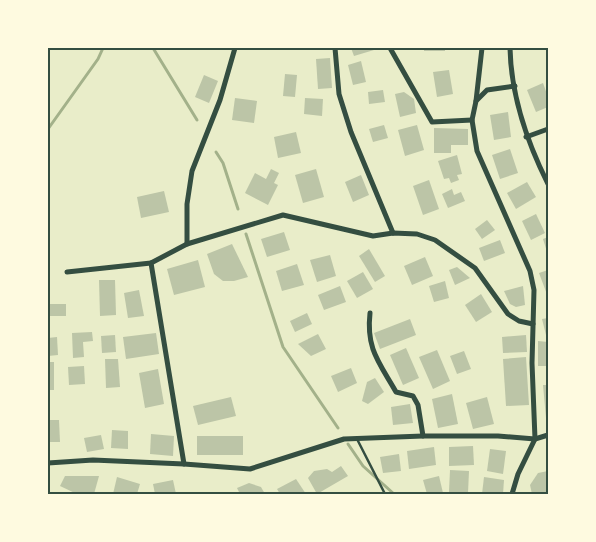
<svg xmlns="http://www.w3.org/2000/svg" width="596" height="542" font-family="Signika,sans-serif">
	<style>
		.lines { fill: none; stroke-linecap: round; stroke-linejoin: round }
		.stream { stroke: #a3b18a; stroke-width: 3 }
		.building { fill: #bcc5a7 }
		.service { stroke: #344e41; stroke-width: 2.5 }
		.minor { stroke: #344e41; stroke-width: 5 }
		.neatline { fill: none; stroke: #344e41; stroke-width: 2 }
	</style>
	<rect width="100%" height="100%" fill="#e9edc9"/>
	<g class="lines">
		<g class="stream">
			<polyline points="153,48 197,120"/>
			<polyline points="48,129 98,59 103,48"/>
			<polyline points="216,152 223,163 238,209"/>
			<polyline points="246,234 283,347 338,428"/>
			<polyline points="348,444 363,466 394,494"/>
		</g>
	</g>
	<g class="building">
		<polygon points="351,48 373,48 374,50 354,56"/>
		<rect x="424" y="48" width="21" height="3"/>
		<polygon points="330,58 332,88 318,89 316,59"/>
		<polygon points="361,61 366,82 353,85 348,65"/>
		<polygon points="449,70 453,94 437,97 433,72"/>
		<polygon points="285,74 297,75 295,97 283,96"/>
		<polygon points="204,75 218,81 209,103 195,97"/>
		<polygon points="543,83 548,97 548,107 536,112 527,90"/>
		<polygon points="383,90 385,102 369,104 368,92"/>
		<polygon points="404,92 414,99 416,113 400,117 395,94"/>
		<polygon points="235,98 257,101 254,123 232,120"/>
		<polygon points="305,98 323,99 322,116 304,114"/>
		<polygon points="508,112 511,137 494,140 490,115"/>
		<polygon points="384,125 388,138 373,142 369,129"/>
		<polygon points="417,125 424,150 405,156 398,130"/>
		<polygon points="434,128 468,129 468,145 451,145 451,153 434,153"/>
		<polygon points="296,132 301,153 278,158 274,137"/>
		<polygon points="510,149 518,173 500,179 492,155"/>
		<polygon points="457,155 462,174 457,175 459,180 451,183 449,178 444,179 438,161"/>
		<polygon points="271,169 279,173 274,183 278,185 268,205 245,193 255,173 266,179"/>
		<polygon points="316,169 324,197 303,203 295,175"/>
		<polygon points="361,175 369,195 353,202 345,182"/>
		<polygon points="429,180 439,209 423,215 413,186"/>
		<polygon points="527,182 536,197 516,209 507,193"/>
		<polygon points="452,189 454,195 461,192 465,201 448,208 442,194"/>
		<polygon points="164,191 169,212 141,218 137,197"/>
		<polygon points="536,214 545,233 531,240 522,221"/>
		<polygon points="487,220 495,230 482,239 475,229"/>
		<polygon points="284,232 290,250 267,257 261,239"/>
		<polygon points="548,237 548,255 543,239"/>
		<polygon points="500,240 505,253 484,261 479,248"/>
		<polygon points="232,244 248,277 234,281 223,281 214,274 207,254"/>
		<polygon points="369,249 385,276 375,282 359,256"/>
		<polygon points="330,255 336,276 317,282 310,260"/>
		<polygon points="425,257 433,276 412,285 404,266"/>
		<polygon points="198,260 205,287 174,295 167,269"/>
		<polygon points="297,264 304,285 282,291 276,271"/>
		<polygon points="457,267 470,278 455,285 449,270"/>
		<polygon points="548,270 548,297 539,273"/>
		<polygon points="363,272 373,289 357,298 347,281"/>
		<polygon points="99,280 115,280 116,315 100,316"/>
		<polygon points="445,281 449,298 434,302 429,286"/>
		<polygon points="340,286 346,302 324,310 318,295"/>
		<polygon points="523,286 525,305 516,307 510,304 504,291"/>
		<polygon points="139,290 144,316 128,318 124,293"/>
		<polygon points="481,294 492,312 476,322 465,305"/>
		<rect x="48" y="304" width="18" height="12"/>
		<polygon points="307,313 312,324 295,332 290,321"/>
		<polygon points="548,318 548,334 546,335 542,319"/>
		<polygon points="410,319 416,335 380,349 374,333"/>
		<polygon points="92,332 93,341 83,342 84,357 73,358 72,333"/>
		<polygon points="156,333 159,354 126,359 123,337"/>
		<polygon points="318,334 326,349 311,356 298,344"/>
		<polygon points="115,335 116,352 102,353 101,336"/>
		<polygon points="526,335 527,352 503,353 502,337"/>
		<polygon points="57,337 58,355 48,356 48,338"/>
		<polygon points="538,341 548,342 548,366 538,366"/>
		<polygon points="406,348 419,378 403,385 390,355"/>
		<polygon points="437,350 450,381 433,389 419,357"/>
		<polygon points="464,351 471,369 457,374 450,356"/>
		<polygon points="526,357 529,405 506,406 503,359"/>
		<polygon points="105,359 118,359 120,387 106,388"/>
		<rect x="48" y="362" width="6" height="28"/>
		<polygon points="84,366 85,384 69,385 68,367"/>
		<polygon points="351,368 357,383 338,392 331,376"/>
		<polygon points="158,369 164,404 145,408 139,373"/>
		<polygon points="375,378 384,392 368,404 362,401 367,382"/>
		<polygon points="543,385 548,385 548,418 546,418"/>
		<polygon points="452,394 458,424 438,428 432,399"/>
		<polygon points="231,397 236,416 198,425 193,406"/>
		<polygon points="487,397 494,424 473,429 466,403"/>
		<polygon points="410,404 413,423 393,425 391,407"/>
		<polygon points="48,420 59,420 60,442 48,442"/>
		<polygon points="112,430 128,431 128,449 111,448"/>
		<polygon points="151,434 174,436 173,456 150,454"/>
		<polygon points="101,435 104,449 87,452 84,438"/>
		<rect x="197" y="436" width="46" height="19"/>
		<polygon points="473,446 474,465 449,466 449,447"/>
		<polygon points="434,447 436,465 409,469 407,451"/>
		<polygon points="490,449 506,451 503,474 487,471"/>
		<polygon points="399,454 401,471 383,473 380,457"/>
		<polygon points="341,466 348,476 317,494 308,478 314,471 327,469 332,472"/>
		<polygon points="450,470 469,471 468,493 449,492"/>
		<polygon points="548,471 548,493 532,494 530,485 538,473"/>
		<polygon points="65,476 99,476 94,494 77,494 60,486"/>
		<polygon points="439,476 443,493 427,494 423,480"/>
		<polygon points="117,477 140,484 137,494 113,494"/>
		<polygon points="484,477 504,480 503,494 482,494"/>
		<polygon points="296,479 306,494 280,494 277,489"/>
		<polygon points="173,480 176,494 155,494 153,484"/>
		<polygon points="249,483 261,487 265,494 240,494 237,488"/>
	</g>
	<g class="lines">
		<polyline class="service" points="357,439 385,494"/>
		<g class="minor">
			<polyline points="335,48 339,94 351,132 393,233"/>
			<polyline points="390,48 432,122 472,120"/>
			<path d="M510 48C511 95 527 142 548 184"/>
			<polyline points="476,101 482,48"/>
			<polyline points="526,137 548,129"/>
			<polyline points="187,244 187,204 192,171 220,100 235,48"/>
			<polyline points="151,263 184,464"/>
			<polyline points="67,272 151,263 187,244 283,215 373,236 393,233 417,234 435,240 475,268 508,314 519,321 533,324"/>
			<path d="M370 313C366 349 379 362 396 392L413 396 418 405 423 436"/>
			<polyline points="48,463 93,460 184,464 250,469 344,439 423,436 498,436 535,439 548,435"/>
			<polyline points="512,494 518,474 535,439 532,363 534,290 530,271 477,151 472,120 476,101 487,90 515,86"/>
		</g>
	</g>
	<rect width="596" height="542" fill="none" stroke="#fefae0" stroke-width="98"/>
	<rect x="49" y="49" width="498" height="444" class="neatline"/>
</svg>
